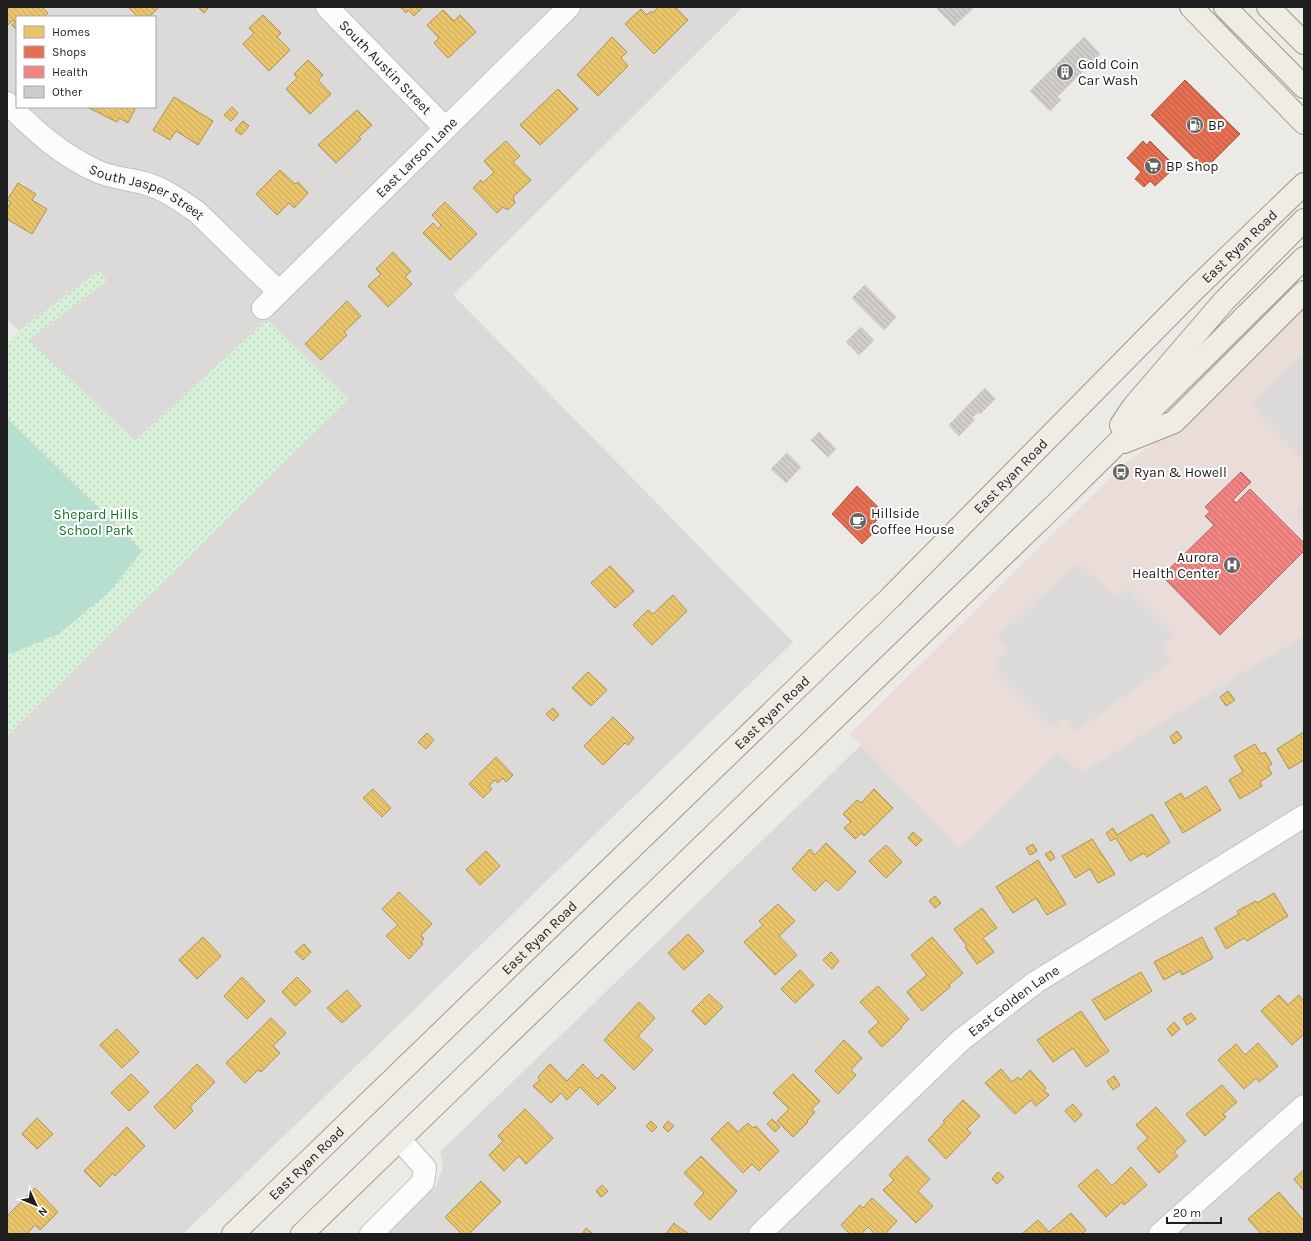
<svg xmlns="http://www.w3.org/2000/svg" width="1311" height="1241" font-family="Karla,sans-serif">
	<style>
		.residential { fill: #dbdad8; fill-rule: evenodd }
		.commercial { fill: #e9dcd9 }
		.park { fill: url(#park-dots) }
		.pitch { fill: #b6dfcf }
		.parking { fill: #dcdbda }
		.homes { fill: url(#homes-back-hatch); stroke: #ac9253 }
		.shops { fill: url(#shops-back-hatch); stroke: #ab5742 }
		.health { fill: url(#health-back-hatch); stroke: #b26564 }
		.building { fill: url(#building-back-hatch); stroke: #cfccc8 }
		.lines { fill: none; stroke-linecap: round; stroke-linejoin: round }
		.minor-casing { stroke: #c2c1bf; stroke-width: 24 }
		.major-casing { stroke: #a09985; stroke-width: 24 }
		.minor { stroke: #fcfcfb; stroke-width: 22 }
		.major { stroke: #efece5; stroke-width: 22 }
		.labels { text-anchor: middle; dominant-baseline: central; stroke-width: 4; stroke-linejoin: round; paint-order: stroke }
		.poi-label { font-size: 14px; fill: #1e1e1e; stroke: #fff; text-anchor: start }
		.street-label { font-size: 14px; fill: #1e1e1e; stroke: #fff }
		.park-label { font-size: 14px; fill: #157223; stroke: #fff }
	</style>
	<defs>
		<pattern id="park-dots" width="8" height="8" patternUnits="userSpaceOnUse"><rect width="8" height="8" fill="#d7f0d8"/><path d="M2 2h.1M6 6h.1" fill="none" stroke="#b8cdb9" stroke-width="1.8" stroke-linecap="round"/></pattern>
		<pattern id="homes-back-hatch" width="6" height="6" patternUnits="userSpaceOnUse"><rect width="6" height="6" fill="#e9c46a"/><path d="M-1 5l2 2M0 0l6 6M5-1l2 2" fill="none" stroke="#c7a85b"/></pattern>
		<pattern id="shops-back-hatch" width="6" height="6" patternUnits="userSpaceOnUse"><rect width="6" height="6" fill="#e76f51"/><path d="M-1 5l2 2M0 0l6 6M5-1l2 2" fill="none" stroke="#bb5b43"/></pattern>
		<pattern id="health-back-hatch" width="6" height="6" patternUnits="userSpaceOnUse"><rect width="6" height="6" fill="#f28482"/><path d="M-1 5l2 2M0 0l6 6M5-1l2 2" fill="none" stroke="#c36b6a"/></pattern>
		<pattern id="building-back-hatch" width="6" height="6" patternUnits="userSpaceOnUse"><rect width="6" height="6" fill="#cfccc9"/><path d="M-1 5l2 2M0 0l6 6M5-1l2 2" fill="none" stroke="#b1afac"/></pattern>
	</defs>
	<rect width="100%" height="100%" fill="#eceae6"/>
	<g class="residential">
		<path d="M7 7H743L453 295 793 642 183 1234H7V736L348 399 267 320 135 441 28 340 107 281 100 271 19 331 7 320ZM17 17H155V107H17Z"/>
		<polygon points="1304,635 1304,1234 387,1234 436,1186 443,1167 440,1152 861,745 960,848 1058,750 1082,772"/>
	</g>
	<polygon class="commercial" points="1304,301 1304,635 1081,773 1057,751 959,848 850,734 1126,462 1179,427"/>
	<polygon class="park" points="100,270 107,281 29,340 135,441 267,320 348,399 7,736 7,343 19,331"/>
	<polygon class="pitch" points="7,418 142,551 110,591 59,634 7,655"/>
	<g class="parking">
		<polygon points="1304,352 1304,461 1261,417 1263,414 1253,403"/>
		<polygon points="1304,503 1304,523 1294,514"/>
		<polygon points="1078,563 1115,596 1119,597 1127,588 1175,635 1165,645 1165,652 1172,661 1075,732 1067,720 1062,719 1053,728 994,670 999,665 997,661 1007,651 1007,647 997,637"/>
	</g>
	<g class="homes">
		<polygon points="7,7 42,7 48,13 44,17 17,17 17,30 12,25 15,22 13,20 7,26"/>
		<polygon points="128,7 159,7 149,17 138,17"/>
		<polygon points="198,7 209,7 204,13"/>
		<polygon points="400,7 423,7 414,16 408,10 406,13"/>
		<polygon points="658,7 675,7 688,20 654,54 625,24 641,9 647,15 651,11 653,13"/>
		<polygon points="443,10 454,21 460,15 476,32 448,58 434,43 439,38 427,25"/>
		<polygon points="263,15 281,33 277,37 290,50 269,71 243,44 254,33 249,28"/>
		<polygon points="612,37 627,52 621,58 628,66 598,96 577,75"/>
		<polygon points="308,60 323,75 318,80 331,94 310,114 286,89 297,78 294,74"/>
		<polygon points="558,89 578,109 540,145 520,125"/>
		<polygon points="174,97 213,121 198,145 176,131 170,140 153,130"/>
		<polygon points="136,107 128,123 119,118 117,122 89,108"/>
		<polygon points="232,107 238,113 231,121 224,115"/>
		<polygon points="357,110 372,125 359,137 361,139 336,163 318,145"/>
		<polygon points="243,121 249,126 241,135 235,130"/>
		<polygon points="506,141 520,156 513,162 531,180 513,197 515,203 509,209 506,209 503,207 497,213 473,188 481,180 483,183 494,172 484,161"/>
		<polygon points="280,170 295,184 298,182 308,193 294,208 289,203 277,215 256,194"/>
		<polygon points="18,183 36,194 32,200 47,209 32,234 7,219 7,209 11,202 7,200"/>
		<polygon points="445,202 477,234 450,260 423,233 433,223 438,229 441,225 432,215"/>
		<polygon points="393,252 411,271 405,277 412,284 388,307 368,286 381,274 376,269"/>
		<polygon points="347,301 361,316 344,332 347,335 321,360 305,344"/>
		<polygon points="610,566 634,591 615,608 591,583"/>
		<polygon points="673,595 687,611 652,645 633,625 648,610 653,614"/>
		<polygon points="588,672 607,690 591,706 572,688"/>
		<polygon points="1228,691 1235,700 1226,706 1220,697"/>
		<polygon points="553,708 559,715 553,721 546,714"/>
		<polygon points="613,717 634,738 628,745 625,743 603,765 584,746"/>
		<polygon points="1177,731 1182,738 1174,744 1170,737"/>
		<polygon points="1304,732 1304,760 1289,769 1277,749"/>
		<polygon points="427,733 434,740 426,749 418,742"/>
		<polygon points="1255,744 1261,754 1265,752 1272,764 1268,767 1272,774 1260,782 1262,786 1240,799 1229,780 1243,772 1234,756"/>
		<polygon points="496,757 513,775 506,782 503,778 498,783 495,780 489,786 492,789 483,798 469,784"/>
		<polygon points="1206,786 1221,810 1183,833 1165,803 1181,793 1185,799"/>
		<polygon points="373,789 391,808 382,817 363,798"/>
		<polygon points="874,789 893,808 864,836 861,833 855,839 844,828 851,822 843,814 857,800 861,803"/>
		<polygon points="1152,814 1170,842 1147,857 1144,853 1130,861 1116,838 1111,841 1106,833 1113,828 1117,835"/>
		<polygon points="913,832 922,840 916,846 908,838"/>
		<polygon points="1092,839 1115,874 1098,883 1090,869 1075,878 1062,856"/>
		<polygon points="826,843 856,872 838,891 826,880 815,891 792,869 810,849 815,855"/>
		<polygon points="1033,844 1037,851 1030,855 1026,848"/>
		<polygon points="886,845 902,862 886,878 869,861"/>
		<polygon points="486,851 500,866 480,885 466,870"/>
		<polygon points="1051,851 1055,858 1050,861 1045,854"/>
		<polygon points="1038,860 1066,904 1047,915 1036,898 1013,913 996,887"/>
		<polygon points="399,892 432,924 421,935 424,939 421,942 423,944 409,959 386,936 398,925 382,909"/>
		<polygon points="1274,893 1288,916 1247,941 1244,938 1226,949 1215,928 1239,914 1237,911 1256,901 1257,903"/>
		<polygon points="935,896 941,903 935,908 929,901"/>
		<polygon points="778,904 795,921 779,936 797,955 775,975 744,942 763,925 759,921"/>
		<polygon points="982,908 997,928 983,938 994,952 977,964 965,947 967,946 954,929"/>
		<polygon points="688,934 704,951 684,970 668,953"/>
		<polygon points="203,937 221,956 197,979 179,960"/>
		<polygon points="932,937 963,973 949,985 950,987 922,1011 907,992 927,975 911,955"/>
		<polygon points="1202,937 1213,958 1182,975 1180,971 1164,980 1154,962"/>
		<polygon points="304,944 311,952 303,960 295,952"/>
		<polygon points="831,952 839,961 832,969 823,960"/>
		<polygon points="800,970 814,985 795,1003 781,989"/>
		<polygon points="1141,972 1152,991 1105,1020 1092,1000"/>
		<polygon points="242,977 265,1001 247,1019 224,996"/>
		<polygon points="297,977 311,991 295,1006 282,992"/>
		<polygon points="878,986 909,1019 901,1027 902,1028 882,1047 868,1032 879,1022 860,1002"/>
		<polygon points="347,990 361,1006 342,1023 327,1008"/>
		<polygon points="709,994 723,1007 705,1025 692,1011"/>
		<polygon points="1279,995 1288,1005 1299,995 1304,1001 1304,1036 1303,1035 1292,1045 1261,1011"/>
		<polygon points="639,1002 655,1018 638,1036 653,1050 634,1070 604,1040"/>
		<polygon points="1081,1011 1109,1051 1086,1067 1073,1048 1053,1062 1037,1040"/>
		<polygon points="1191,1013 1196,1019 1187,1025 1183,1018"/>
		<polygon points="271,1018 286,1033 273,1046 280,1053 261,1072 258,1070 245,1083 226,1063"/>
		<polygon points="1174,1022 1180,1029 1172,1036 1167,1029"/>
		<polygon points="117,1029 139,1052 122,1068 100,1045"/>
		<polygon points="844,1040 862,1058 851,1070 856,1075 838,1094 815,1071"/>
		<polygon points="1258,1043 1278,1066 1259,1082 1256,1078 1244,1089 1218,1060 1236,1044 1245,1055"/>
		<polygon points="197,1064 215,1082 190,1107 193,1111 175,1129 154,1107"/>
		<polygon points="550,1064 567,1081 583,1064 597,1079 602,1074 616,1088 598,1105 580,1087 567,1100 561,1093 551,1103 533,1086 540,1080 538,1077"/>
		<polygon points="1001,1069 1012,1082 1018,1077 1020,1080 1030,1070 1046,1088 1044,1090 1049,1095 1036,1106 1031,1100 1015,1114 985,1083"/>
		<polygon points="131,1074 149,1092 129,1111 111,1093"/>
		<polygon points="793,1074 820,1101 812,1109 815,1112 807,1121 808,1122 793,1137 777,1121 789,1109 773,1093"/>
		<polygon points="1114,1076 1120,1085 1113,1090 1107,1081"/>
		<polygon points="1222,1085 1237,1102 1223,1114 1226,1117 1205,1136 1186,1114"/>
		<polygon points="963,1100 980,1116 967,1129 971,1133 946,1159 928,1140 945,1122 943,1121"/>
		<polygon points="1073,1104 1082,1115 1075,1122 1065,1111"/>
		<polygon points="1156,1107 1186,1141 1174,1152 1178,1156 1159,1173 1137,1148 1148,1138 1136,1125"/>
		<polygon points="525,1109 553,1138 526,1164 519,1156 504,1171 489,1155 503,1141 498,1136"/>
		<polygon points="37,1118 53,1134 37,1149 22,1134"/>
		<polygon points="772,1119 780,1127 775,1132 767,1124"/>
		<polygon points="651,1121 657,1127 652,1132 646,1126"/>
		<polygon points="668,1121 674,1126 668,1132 663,1127"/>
		<polygon points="728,1122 738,1132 748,1123 753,1128 756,1126 779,1151 759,1171 752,1164 743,1173 711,1139"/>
		<polygon points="127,1127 145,1146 115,1176 113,1173 100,1187 84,1171"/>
		<polygon points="701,1156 737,1191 710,1220 694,1204 704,1193 684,1173"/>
		<polygon points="907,1156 930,1179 918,1191 933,1206 916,1223 883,1190 894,1180 889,1175"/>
		<polygon points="1131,1167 1147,1185 1124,1205 1122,1202 1106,1217 1078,1186 1097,1169 1112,1186"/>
		<polygon points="1304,1170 1304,1191 1294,1179"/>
		<polygon points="998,1172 1004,1177 997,1184 992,1179"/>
		<polygon points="481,1181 501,1202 469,1234 462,1234 445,1217"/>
		<polygon points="602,1185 608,1191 601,1197 596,1191"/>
		<polygon points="35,1188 58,1212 40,1230 35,1225 27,1234 7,1234 7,1216"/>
		<polygon points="1279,1192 1304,1221 1304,1234 1272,1234 1269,1231 1266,1234 1261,1234 1248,1219"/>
		<polygon points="872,1198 897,1221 885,1234 875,1234 868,1227 861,1234 850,1234 841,1225 860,1205 863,1208"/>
		<polygon points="1071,1213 1086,1230 1082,1234 1022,1234 1038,1220 1049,1232"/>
		<polygon points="674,1223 676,1225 689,1234 666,1234"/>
		<polygon points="586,1228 593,1234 582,1234"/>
	</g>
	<g class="shops">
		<polygon points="1185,80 1240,134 1205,169 1151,115"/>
		<polygon points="1143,141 1147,145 1150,141 1173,164 1170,167 1172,170 1155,186 1150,181 1144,187 1135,179 1141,172 1127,158"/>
		<polygon points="857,486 884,513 870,527 874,532 862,544 832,514"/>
	</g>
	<polygon class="health" points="1241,472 1251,482 1233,500 1236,503 1250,489 1304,543 1304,551 1220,635 1162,576 1214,525 1205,516 1210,512 1205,507"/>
	<g class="building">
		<polygon points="939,7 974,7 954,26 937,9"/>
		<polygon points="1084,37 1100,54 1057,97 1061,100 1050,111 1030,91"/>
		<polygon points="865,285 896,317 884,330 852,298"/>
		<polygon points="861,327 874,340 859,355 846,342"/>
		<polygon points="985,388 995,399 980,414 978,412 972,418 974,420 959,436 949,425"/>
		<polygon points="819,432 836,449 828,457 811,440"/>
		<polygon points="787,453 801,467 786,483 771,469"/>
	</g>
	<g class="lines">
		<g class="minor-casing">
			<g id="minor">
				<path id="s1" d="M327 7 445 128"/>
				<path id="s2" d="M7 103C35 131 62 156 99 172 113 178 129 179 144 183 163 188 181 201 197 212L279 292"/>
				<path id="s3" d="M263 308 569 7"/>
				<polyline points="371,1234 423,1182 425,1168 400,1140"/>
				<path id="s4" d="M760 1234 961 1040 1036 982 1304 816"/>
				<polyline points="1160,1234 1304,1106"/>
			</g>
		</g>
		<g class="major-casing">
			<g id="major">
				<polyline points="1191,7 1304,123"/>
				<polyline points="1225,7 1304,87"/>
				<polyline points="1268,7 1304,43"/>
				<polyline points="1121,425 1133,407 1224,301 1304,220"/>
				<polyline points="1124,442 1174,422 1304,292"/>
				<path id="s5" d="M233 1234 891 597 1196 288 1304 184"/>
				<polyline points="302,1234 1057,503 1304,258"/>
			</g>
		</g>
		<use href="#minor" class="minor"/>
		<use href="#major" class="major"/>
	</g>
	<defs>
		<g id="building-disc" transform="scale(0.9)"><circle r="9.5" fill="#666564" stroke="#fff"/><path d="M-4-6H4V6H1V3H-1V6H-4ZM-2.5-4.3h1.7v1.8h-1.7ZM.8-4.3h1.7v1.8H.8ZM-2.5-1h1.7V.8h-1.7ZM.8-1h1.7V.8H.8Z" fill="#fff"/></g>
		<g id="fuel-disc" transform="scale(0.9)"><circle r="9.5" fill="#666564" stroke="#fff"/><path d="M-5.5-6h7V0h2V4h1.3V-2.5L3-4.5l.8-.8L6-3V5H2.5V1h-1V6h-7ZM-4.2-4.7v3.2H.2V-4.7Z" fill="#fff"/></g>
		<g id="supermarket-disc" transform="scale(0.9)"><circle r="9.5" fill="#666564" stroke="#fff"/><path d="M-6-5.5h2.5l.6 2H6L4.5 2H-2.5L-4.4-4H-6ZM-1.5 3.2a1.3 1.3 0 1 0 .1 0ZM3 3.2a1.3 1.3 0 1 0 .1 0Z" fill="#fff"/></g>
		<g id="bus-disc" transform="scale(0.9)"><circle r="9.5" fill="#666564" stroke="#fff"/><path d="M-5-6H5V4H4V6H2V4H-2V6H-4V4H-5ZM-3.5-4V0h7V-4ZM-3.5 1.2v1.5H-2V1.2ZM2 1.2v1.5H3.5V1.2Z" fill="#fff"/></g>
		<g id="cafe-disc" transform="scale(0.9)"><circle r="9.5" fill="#666564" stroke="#fff"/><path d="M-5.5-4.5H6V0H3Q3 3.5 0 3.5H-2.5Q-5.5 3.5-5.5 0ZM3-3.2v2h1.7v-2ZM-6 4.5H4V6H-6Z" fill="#fff"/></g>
		<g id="hospital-disc" transform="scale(0.9)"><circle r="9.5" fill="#666564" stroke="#fff"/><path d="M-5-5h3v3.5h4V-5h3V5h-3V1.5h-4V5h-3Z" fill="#fff"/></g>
	</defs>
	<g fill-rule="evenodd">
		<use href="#building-disc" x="1065" y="72"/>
		<use href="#fuel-disc" x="1195" y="125"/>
		<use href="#supermarket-disc" x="1153" y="166"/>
		<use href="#bus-disc" x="1121" y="472"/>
		<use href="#cafe-disc" x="858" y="521"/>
		<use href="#hospital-disc" x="1232" y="565"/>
	</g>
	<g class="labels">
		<g class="poi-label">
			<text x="1078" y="64">Gold Coin<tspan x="1078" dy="16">Car Wash</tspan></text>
			<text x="1208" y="125">BP</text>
			<text x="1166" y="166">BP Shop</text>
			<text x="1134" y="472">Ryan &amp; Howell</text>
			<text x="871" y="513">Hillside<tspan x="871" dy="16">Coffee House</tspan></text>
			<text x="1219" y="557" text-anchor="end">Aurora<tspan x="1219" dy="16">Health Center</tspan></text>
		</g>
		<g class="street-label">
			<text stroke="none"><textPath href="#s1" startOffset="84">South Austin Street</textPath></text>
			<text stroke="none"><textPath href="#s3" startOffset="215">East Larson Lane</textPath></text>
			<text stroke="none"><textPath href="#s2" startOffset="168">South Jasper Street</textPath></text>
			<text stroke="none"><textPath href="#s5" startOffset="1410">East Ryan Road</textPath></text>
			<text stroke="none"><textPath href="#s5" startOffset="1086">East Ryan Road</textPath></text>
			<text stroke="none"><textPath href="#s5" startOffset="750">East Ryan Road</textPath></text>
			<text stroke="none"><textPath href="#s5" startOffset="426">East Ryan Road</textPath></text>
			<text stroke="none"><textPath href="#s4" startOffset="345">East Golden Lane</textPath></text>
			<text stroke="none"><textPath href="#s5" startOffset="102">East Ryan Road</textPath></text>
		</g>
		<g class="park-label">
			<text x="96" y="514">Shepard Hills<tspan x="96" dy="16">School Park</tspan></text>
		</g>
	</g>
	<rect width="1311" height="1241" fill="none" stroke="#1e1e1e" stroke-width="16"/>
	<rect x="16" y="16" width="140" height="92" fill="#ffffff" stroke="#a5a5a5"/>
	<rect x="24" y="26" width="20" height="12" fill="#e9c46a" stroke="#a5a5a5"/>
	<text x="52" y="36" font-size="12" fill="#1e1e1e">Homes</text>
	<rect x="24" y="46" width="20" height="12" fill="#e76f51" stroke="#a5a5a5"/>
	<text x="52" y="56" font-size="12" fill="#1e1e1e">Shops</text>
	<rect x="24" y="66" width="20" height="12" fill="#f28482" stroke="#a5a5a5"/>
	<text x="52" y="76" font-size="12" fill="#1e1e1e">Health</text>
	<rect x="24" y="86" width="20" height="12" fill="#cfccc9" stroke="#a5a5a5"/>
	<text x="52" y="96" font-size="12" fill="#1e1e1e">Other</text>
	<g transform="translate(36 1205) rotate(134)" stroke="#ffffff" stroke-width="3" paint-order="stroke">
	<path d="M0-3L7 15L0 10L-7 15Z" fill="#1e1e1e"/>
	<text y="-6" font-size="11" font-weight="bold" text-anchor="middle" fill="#1e1e1e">N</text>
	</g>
	<path d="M1167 1217v6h54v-6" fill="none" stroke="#1e1e1e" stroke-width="2"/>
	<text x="1173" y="1217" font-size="12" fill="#1e1e1e" stroke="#ffffff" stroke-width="3" paint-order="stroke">20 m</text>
</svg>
